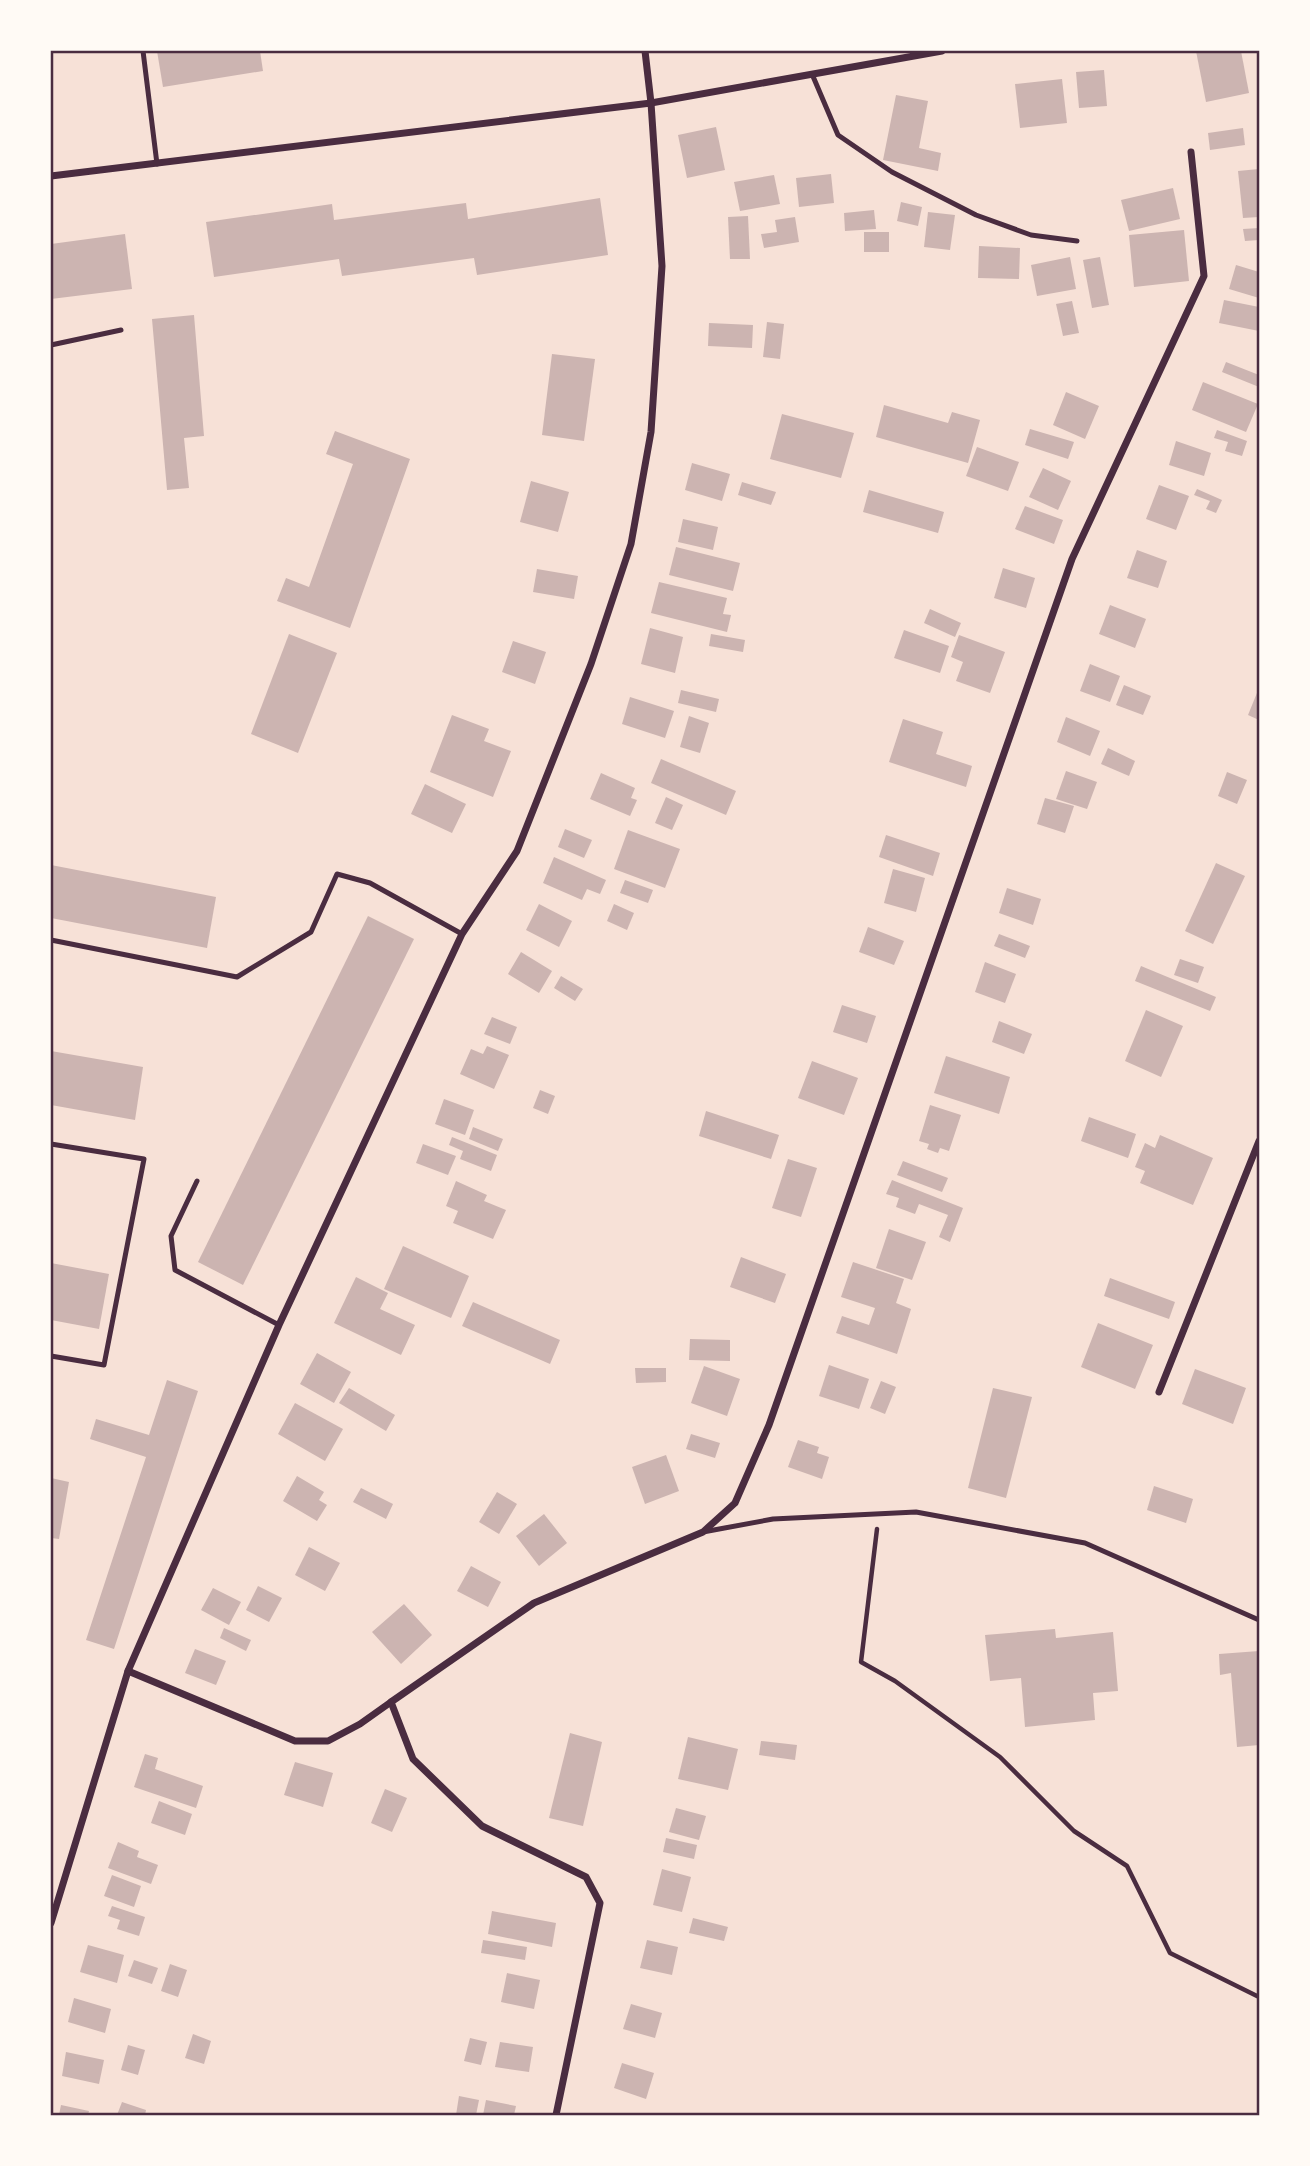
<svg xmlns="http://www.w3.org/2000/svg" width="1310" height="2166" font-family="'Source Sans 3',sans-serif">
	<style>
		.building { fill: #ccb4b1 }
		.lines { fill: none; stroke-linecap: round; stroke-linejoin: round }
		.path { stroke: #4a2c40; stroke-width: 4.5 }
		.service { stroke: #4a2c40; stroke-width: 5 }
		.minor { stroke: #4a2c40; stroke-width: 7 }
		.neatline { fill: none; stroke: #4a2c40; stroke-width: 2.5 }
	</style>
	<rect width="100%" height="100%" fill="#f7e1d7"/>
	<g class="building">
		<polygon points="157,51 260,51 263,71 163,87"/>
		<polygon points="1196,51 1241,51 1249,93 1206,102"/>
		<polygon points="1104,70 1107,106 1079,108 1076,72"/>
		<polygon points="1062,79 1067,123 1020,128 1015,84"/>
		<polygon points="896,95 928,101 919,148 941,153 938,171 883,160"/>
		<polygon points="716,127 725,170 687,178 678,135"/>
		<polygon points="1243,128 1245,145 1210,150 1208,133"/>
		<polygon points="1259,169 1259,217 1243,218 1238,171"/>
		<polygon points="831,174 834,203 799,207 796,178"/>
		<polygon points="774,175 780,204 740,211 734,182"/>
		<polygon points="1173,188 1180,219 1129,231 1121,200"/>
		<polygon points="600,198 608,255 477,275 474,258 342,276 339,259 214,277 206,222 332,204 334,220 466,203 468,219"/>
		<polygon points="901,202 922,207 918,226 897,221"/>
		<polygon points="874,210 876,229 845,231 844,213"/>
		<polygon points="928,212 955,215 950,250 924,247"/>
		<polygon points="748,216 750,259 730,259 728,217"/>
		<polygon points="795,217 799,242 764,248 761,234 777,232 775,220"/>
		<polygon points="1259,228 1259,240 1245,241 1243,229"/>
		<polygon points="1184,230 1189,281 1134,287 1129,235"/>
		<rect x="864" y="232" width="25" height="20"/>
		<polygon points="125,234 132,289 51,299 51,244"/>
		<polygon points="979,246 1020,248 1019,279 978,278"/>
		<polygon points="1070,257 1076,289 1037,296 1031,265"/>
		<polygon points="1100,257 1109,305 1092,308 1083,260"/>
		<polygon points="1236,265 1259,272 1259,298 1229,289"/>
		<polygon points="1224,300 1259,307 1259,331 1219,323"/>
		<polygon points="1072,301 1079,333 1063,336 1056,304"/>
		<polygon points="194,315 204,436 184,438 189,488 167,490 152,319"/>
		<polygon points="767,322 784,324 780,359 763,357"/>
		<polygon points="709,323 753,325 752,348 708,346"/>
		<polygon points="552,354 595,359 584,441 542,435"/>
		<polygon points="1226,362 1259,375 1259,387 1222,372"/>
		<polygon points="1203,382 1258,404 1246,432 1192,410"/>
		<polygon points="1066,392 1099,406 1085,439 1053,425"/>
		<polygon points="884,405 948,423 952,412 980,420 968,463 876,437"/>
		<polygon points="782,414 854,433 841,478 770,459"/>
		<polygon points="1030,429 1074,442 1068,459 1025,445"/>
		<polygon points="1217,430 1247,441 1242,456 1225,451 1228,442 1214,438"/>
		<polygon points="335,431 410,459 350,628 277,601 286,578 309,587 353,464 326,454"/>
		<polygon points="1176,441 1211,453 1204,476 1169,465"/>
		<polygon points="977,447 1019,462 1008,491 966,476"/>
		<polygon points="692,463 730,474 722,501 685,490"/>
		<polygon points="1043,468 1071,481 1058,510 1029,497"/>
		<polygon points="531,481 569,492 558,532 520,522"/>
		<polygon points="742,482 776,492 771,505 738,495"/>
		<polygon points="1159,485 1189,496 1176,530 1146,519"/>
		<polygon points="1197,489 1222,500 1216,513 1206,509 1210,501 1194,495"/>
		<polygon points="869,490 944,512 938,533 863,512"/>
		<polygon points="1025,506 1063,520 1054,544 1015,529"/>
		<polygon points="683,519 718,527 713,550 678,542"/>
		<polygon points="676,547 740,563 733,591 669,575"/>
		<polygon points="1137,550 1167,561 1158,588 1127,578"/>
		<polygon points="1003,568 1035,578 1026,608 994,598"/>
		<polygon points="537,569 578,576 574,599 533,592"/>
		<polygon points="659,582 727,598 723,614 731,615 727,632 651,613"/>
		<polygon points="1110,605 1146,619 1135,648 1099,634"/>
		<polygon points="930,609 961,623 955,637 924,623"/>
		<polygon points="650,628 683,637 675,673 641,664"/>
		<polygon points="904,630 949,646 940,673 894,658"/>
		<polygon points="289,634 337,653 298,753 251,734"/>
		<polygon points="711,634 745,640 743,652 709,646"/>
		<polygon points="959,635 1005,652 990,693 956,681 963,662 951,657"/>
		<polygon points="513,641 546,652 535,684 502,672"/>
		<polygon points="1090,664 1120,676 1110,702 1080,691"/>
		<polygon points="1124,685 1151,696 1143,715 1116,705"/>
		<polygon points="1259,688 1259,720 1248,715"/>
		<polygon points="681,690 719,699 716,712 678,703"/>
		<polygon points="630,697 674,711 665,738 622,724"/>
		<polygon points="452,715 489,729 484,741 511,751 493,797 430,772"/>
		<polygon points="689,716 709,723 700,753 680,747"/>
		<polygon points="1066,717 1100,731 1090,756 1057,742"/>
		<polygon points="903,719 943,732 936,754 972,766 966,787 889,762"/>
		<polygon points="1108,748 1135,761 1129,776 1101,764"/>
		<polygon points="661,759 736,791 726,815 651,783"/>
		<polygon points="1066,771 1097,782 1087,809 1056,799"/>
		<polygon points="1227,772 1247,780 1237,804 1218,796"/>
		<polygon points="601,773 635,788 631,798 637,800 630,816 590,799"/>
		<polygon points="425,784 466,804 452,833 411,814"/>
		<polygon points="666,797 683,805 672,830 655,823"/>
		<polygon points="1045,798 1074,806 1065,833 1037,824"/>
		<polygon points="565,829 592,840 584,858 558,847"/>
		<polygon points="628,830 680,849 665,888 614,869"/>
		<polygon points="886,835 940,853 933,876 879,857"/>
		<polygon points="554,857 606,880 600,894 587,889 582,900 543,883"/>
		<polygon points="1216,863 1245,876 1213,944 1185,931"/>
		<polygon points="51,865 216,897 207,948 51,918"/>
		<polygon points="893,869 925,878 916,912 884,903"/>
		<polygon points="625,880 653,890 648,903 620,893"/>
		<polygon points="1007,888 1041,899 1033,925 999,913"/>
		<polygon points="539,904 572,921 559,947 526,930"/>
		<polygon points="614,904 634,913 627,930 607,921"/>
		<polygon points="368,916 414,939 243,1285 198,1262"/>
		<polygon points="868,927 904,941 894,965 859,952"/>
		<polygon points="999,934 1030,946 1025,958 994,946"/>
		<polygon points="521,952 552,971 539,993 508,974"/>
		<polygon points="1180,959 1204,967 1198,983 1174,975"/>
		<polygon points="985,962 1016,974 1005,1003 975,992"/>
		<polygon points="1141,966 1216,997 1210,1011 1135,981"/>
		<polygon points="561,976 583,989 575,1001 554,988"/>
		<polygon points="842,1005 876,1016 867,1043 833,1032"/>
		<polygon points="1146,1010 1183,1026 1161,1077 1125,1061"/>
		<polygon points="492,1017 517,1027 510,1044 484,1034"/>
		<polygon points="999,1021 1032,1034 1024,1054 992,1042"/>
		<polygon points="487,1046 509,1055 494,1089 460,1074 471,1049 483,1054"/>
		<polygon points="51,1051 143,1067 135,1120 51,1105"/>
		<polygon points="946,1056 1010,1077 999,1114 934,1093"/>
		<polygon points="812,1061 858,1078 844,1115 798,1098"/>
		<polygon points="540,1090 555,1096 548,1114 533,1108"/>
		<polygon points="444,1099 474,1110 465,1135 435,1124"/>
		<polygon points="930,1105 961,1115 949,1151 940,1148 938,1153 927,1149 929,1144 919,1141"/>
		<polygon points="706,1111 779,1135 771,1159 699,1136"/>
		<polygon points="1089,1117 1136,1134 1128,1158 1081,1141"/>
		<polygon points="473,1127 503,1139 498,1151 469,1139"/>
		<polygon points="1160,1135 1213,1158 1193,1205 1140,1183 1145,1171 1135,1167 1145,1143 1155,1148"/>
		<polygon points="452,1137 497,1155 491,1171 460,1159 463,1151 449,1145"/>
		<polygon points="423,1144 456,1156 448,1175 416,1163"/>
		<polygon points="788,1159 817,1168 801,1217 772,1208"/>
		<polygon points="903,1161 948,1178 942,1192 897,1175"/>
		<polygon points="892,1180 963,1208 950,1242 939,1237 948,1215 919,1204 915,1214 896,1207 899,1198 886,1194"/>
		<polygon points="456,1181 487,1195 484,1201 506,1210 493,1239 453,1223 458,1211 446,1206"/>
		<polygon points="889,1229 926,1242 912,1280 876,1268"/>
		<polygon points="403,1246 469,1276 451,1318 384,1289"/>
		<polygon points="741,1257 786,1274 775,1303 730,1287"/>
		<polygon points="853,1262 904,1279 896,1303 911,1309 897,1354 836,1333 842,1316 869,1325 875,1308 841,1297"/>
		<polygon points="51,1263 109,1274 99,1329 51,1320"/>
		<polygon points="356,1277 388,1293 380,1309 415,1325 401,1355 334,1323"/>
		<polygon points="1110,1278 1175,1302 1169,1319 1104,1296"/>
		<polygon points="473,1302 560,1340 550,1364 462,1326"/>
		<polygon points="1098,1323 1153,1345 1135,1389 1081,1367"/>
		<polygon points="690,1339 730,1340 730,1361 689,1360"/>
		<polygon points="317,1353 351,1372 334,1403 300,1384"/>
		<polygon points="829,1365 869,1379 859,1409 819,1396"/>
		<polygon points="704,1366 740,1379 727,1416 691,1403"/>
		<polygon points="635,1368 666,1368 666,1382 636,1383"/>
		<polygon points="1195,1369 1246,1388 1233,1424 1182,1404"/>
		<polygon points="167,1380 198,1391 114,1649 86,1640 146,1457 90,1439 96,1419 149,1435"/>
		<polygon points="881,1381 896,1387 885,1414 870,1408"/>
		<polygon points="349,1388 395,1415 386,1431 339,1403"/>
		<polygon points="993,1388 1032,1397 1006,1498 968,1488"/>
		<polygon points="295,1403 343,1429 325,1461 278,1434"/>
		<polygon points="691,1434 720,1443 715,1458 686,1449"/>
		<polygon points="798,1440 819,1447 817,1453 829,1457 822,1479 788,1467"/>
		<polygon points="666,1455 679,1491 645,1504 632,1467"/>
		<polygon points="297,1476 324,1492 319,1500 327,1505 317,1521 283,1501"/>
		<polygon points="51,1478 69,1482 59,1539 51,1538"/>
		<polygon points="1154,1486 1193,1499 1186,1523 1147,1510"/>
		<polygon points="361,1488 393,1504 386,1519 353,1502"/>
		<polygon points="497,1492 517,1504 499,1534 479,1522"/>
		<polygon points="544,1514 567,1543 539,1566 516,1536"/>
		<polygon points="309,1547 340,1563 325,1591 295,1575"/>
		<polygon points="471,1566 501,1582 488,1607 457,1591"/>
		<polygon points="258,1586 282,1598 269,1622 246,1610"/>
		<polygon points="213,1588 241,1602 229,1625 201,1610"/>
		<polygon points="404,1604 432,1635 401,1664 372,1632"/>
		<polygon points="224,1628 251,1640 246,1651 220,1638"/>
		<polygon points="1055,1629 1056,1638 1113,1632 1118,1691 1093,1693 1095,1720 1025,1727 1021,1678 990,1681 985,1635"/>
		<polygon points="195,1649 226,1661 216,1685 185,1673"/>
		<polygon points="1259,1651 1259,1745 1237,1747 1231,1673 1220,1675 1219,1654"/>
		<polygon points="570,1733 602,1742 583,1826 549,1818"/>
		<polygon points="688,1737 738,1749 728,1790 678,1779"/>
		<polygon points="761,1741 797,1745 795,1760 759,1755"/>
		<polygon points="145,1754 158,1758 155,1769 203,1786 196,1808 134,1787"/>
		<polygon points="295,1762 333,1773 323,1807 284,1795"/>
		<polygon points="385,1789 407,1798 392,1832 371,1823"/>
		<polygon points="159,1801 192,1814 185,1835 151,1823"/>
		<polygon points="676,1808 706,1816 699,1840 669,1832"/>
		<polygon points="666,1838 697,1845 694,1859 663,1852"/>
		<polygon points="118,1842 139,1851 137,1857 158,1865 151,1884 108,1868"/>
		<polygon points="662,1869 691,1877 682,1912 653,1905"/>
		<polygon points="112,1875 141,1886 134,1907 104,1896"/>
		<polygon points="112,1906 145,1917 139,1936 117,1929 120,1920 108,1916"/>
		<polygon points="492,1911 556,1923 552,1947 488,1934"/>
		<polygon points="693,1918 728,1927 724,1941 689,1933"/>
		<polygon points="483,1940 527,1947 525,1960 481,1953"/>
		<polygon points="647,1940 678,1947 672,1975 640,1968"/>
		<polygon points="88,1945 124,1955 117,1983 80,1972"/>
		<polygon points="134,1960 158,1968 152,1984 128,1976"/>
		<polygon points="170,1964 187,1970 178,1997 161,1991"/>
		<polygon points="507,1973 540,1980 534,2009 501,2002"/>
		<polygon points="74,1998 111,2009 105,2033 68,2022"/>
		<polygon points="631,2004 662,2013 655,2038 623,2029"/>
		<polygon points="193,2034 211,2041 204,2064 185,2058"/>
		<polygon points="470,2038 487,2042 481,2065 464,2061"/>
		<polygon points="500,2042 533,2047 529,2072 495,2067"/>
		<polygon points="128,2045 145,2050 138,2075 121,2070"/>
		<polygon points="66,2052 104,2060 99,2084 62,2076"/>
		<polygon points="622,2063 654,2073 646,2099 614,2088"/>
		<polygon points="459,2096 479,2100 476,2115 456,2115"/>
		<polygon points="486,2100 516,2106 514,2115 483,2115"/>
		<polygon points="122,2102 146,2110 145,2115 117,2115"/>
		<polygon points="61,2105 89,2111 88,2115 59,2115"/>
	</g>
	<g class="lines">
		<polyline class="path" points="877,1529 861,1662 895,1681 1000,1757 1074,1831 1127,1866 1170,1953 1259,1997"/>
		<g class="service">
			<polyline points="143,51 157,164"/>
			<polyline points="812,74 838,135 892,172 976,215 1031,235 1077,241"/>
			<polyline points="51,345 121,330"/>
			<polyline points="51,940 237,977 311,932 337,874 370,883 462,934"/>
			<polyline points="51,1144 144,1159 104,1365 51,1356"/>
			<polyline points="197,1181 171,1236 175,1270 279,1325"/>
			<polyline points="703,1532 773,1519 916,1512 1085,1543 1259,1620"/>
		</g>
		<g class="minor">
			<polyline points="51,176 651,103 942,51"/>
			<polyline points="1159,1392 1259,1141"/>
			<polyline points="128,1671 295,1741 328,1741 360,1724 391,1702"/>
			<polyline points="51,1923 128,1671 279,1325 462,934 517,851 591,664 631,544 651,432 662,266 651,103 645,51"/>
			<polyline points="556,2115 600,1903 586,1877 482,1826 413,1759 391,1702 534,1603 703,1532 735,1503 769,1425 1072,559 1204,276 1191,152"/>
		</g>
	</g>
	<rect width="1310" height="2166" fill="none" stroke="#fffaf5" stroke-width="105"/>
	<rect x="52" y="52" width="1206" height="2062" class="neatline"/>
</svg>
